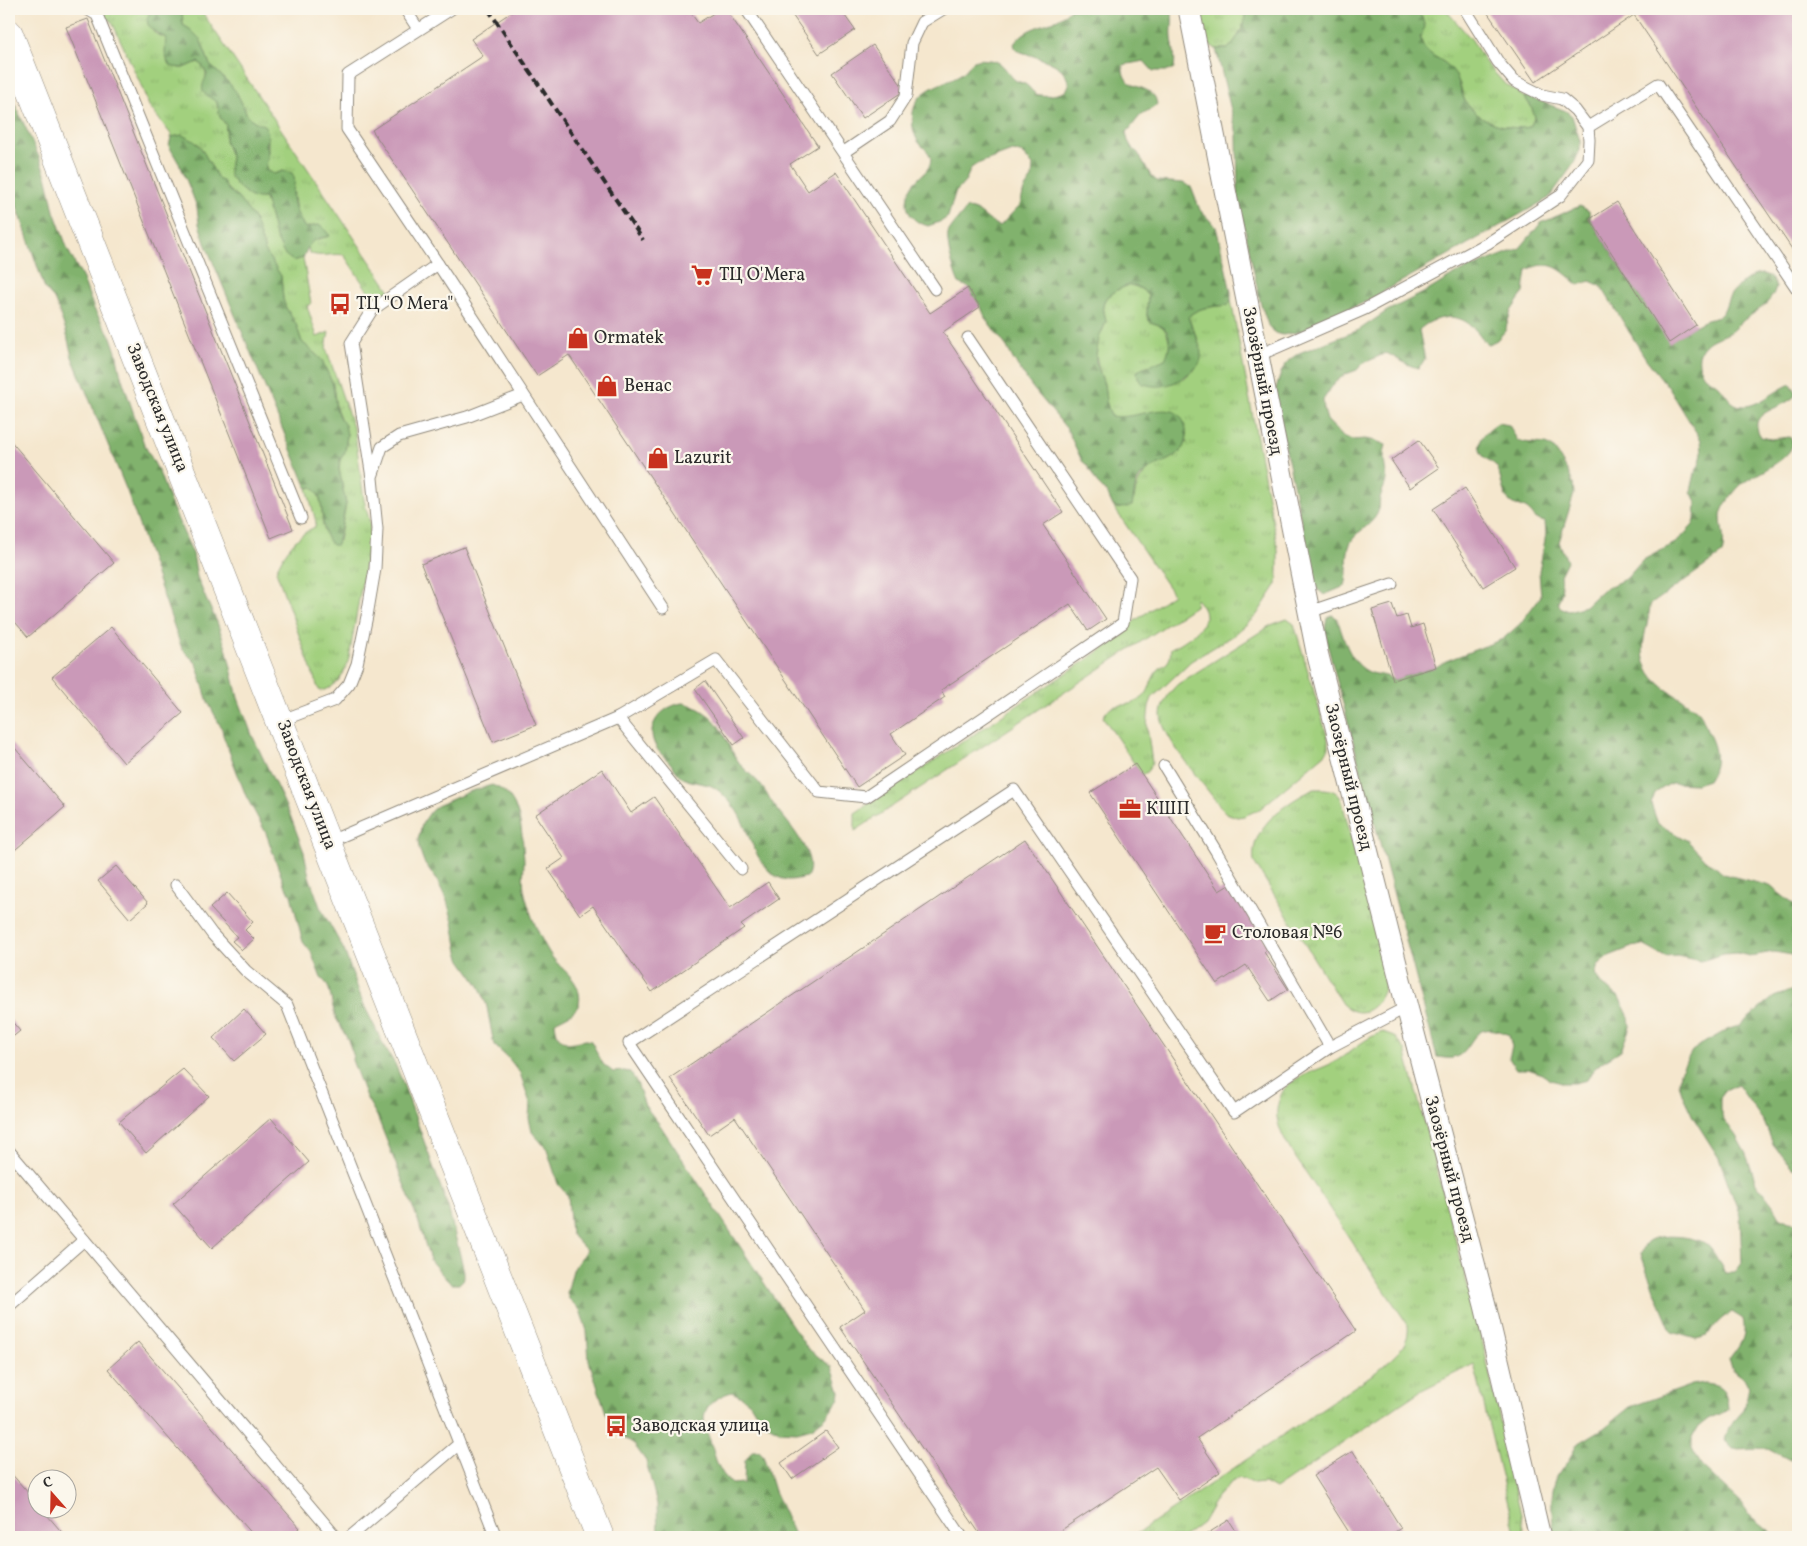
<svg xmlns="http://www.w3.org/2000/svg" width="1807" height="1546" font-family="Vollkorn,serif">
	<style>
		.grass { fill: url(#grass-tufts); stroke: #667e54 }
		.forest { fill: url(#forest-firs); stroke: #566e4c }
		.building { fill: #ca99b8 }
		.lines { fill: none; stroke-linecap: round; stroke-linejoin: round }
		.lane-casing { stroke: #90897c; stroke-width: 13 }
		.street-casing { stroke: #90897c; stroke-width: 23 }
		.secondary-casing { stroke: #90897c; stroke-width: 29 }
		.lane { stroke: #fff; stroke-width: 11 }
		.street { stroke: #fff; stroke-width: 21 }
		.secondary { stroke: #fff; stroke-width: 28 }
		.rail { stroke: #2b2b2b; stroke-width: 4; stroke-dasharray: 8 4; stroke-linecap: butt }
		.labels { text-anchor: middle; dominant-baseline: central; stroke-width: 4.5; stroke-linejoin: round; paint-order: stroke }
		.poi-label { font-size: 18px; fill: #2b2b2b; stroke: #fbf7ec; text-anchor: start }
		.street-label { font-size: 18px; fill: #2b2b2b; stroke: #fbf7ec }
	</style>
	<defs>
		<pattern id="grass-tufts" width="24" height="20" patternUnits="userSpaceOnUse" patternTransform="scale(1.25)"><rect width="24" height="20" fill="#a2d07e"/><path d="M3 7l-1-3M5 7V3M7 7l1-3M15 17l-1-3M17 17v-4M19 17l1-3" fill="none" stroke="#8cb36d"/></pattern>
		<pattern id="forest-firs" width="22" height="20" patternUnits="userSpaceOnUse" patternTransform="scale(1.25)"><rect width="22" height="20" fill="#81b26d"/><path d="M5 1l3.5 6h-7zM16 11l3.5 6h-7z" fill="#6a915a"/></pattern>
	</defs>
	<rect width="100%" height="100%" fill="#fbf7ec"/>
	<filter id="ink" filterUnits="userSpaceOnUse"><feTurbulence type="fractalNoise" baseFrequency=".02" numOctaves="2"/><feDisplacementMap in="SourceGraphic" scale="10" xChannelSelector="R" yChannelSelector="G"/><feConvolveMatrix kernelMatrix="1 2 1 2 8 2 1 2 1" color-interpolation-filters="sRGB"/></filter>
	<filter id="wash" filterUnits="userSpaceOnUse"><feTurbulence type="fractalNoise" baseFrequency=".0096" numOctaves="4" result="noise"/><feDisplacementMap in="SourceGraphic" scale="20" xChannelSelector="R" yChannelSelector="G"/><feGaussianBlur stdDeviation="1.12" result="paint"/><feColorMatrix in="noise" values="0 0 0 0 0 0 0 0 0 0 0 0 0 0 0 0 0 1.4 0 .05"/><feComposite in="paint" operator="in"/></filter>
	<g filter="url(#wash)">
		<rect width="100%" height="100%" fill="#f5e7ce"/>
		<g class="grass">
			<path d="M95 9H152L150 12 149 26 156 34 166 38 165 48 178 68H183L198 62C210 69 205 80 204 92L217 102 220 117 226 125 225 141 231 156 229 171C239 188 244 198 265 198L275 235 282 249 293 261 303 258 311 304 307 306 317 337 329 332 326 348 355 433 364 500 370 523V535L349 658C345 672 337 689 320 691L318 688 276 571C283 553 298 534 315 527L316 522 307 488 312 487C323 495 322 514 323 526L339 541 346 504 339 469 340 460 346 447 347 434 336 408 333 385 322 360 302 342 296 324 286 308 283 299 281 276 265 251 254 218 237 197 227 189 223 181 219 180 201 148 198 144 182 135 173 137 149 106 140 83 112 22Z"/>
			<path d="M182 9H200L390 291 378 297 370 294 344 255C333 253 319 258 309 253L308 244 311 241 330 236 322 226 318 225 305 228 296 212 293 190 283 171 274 174 267 171 265 166 268 158V136L259 124 248 117 241 101 229 83 210 65 200 39 191 30 183 25Z"/>
			<path d="M1199 9H1245C1246 25 1239 37 1228 49H1216L1206 42Z"/>
			<path d="M1414 9H1445L1472 40 1485 62 1503 82 1524 97 1531 106 1535 117 1530 127C1508 131 1477 121 1465 101 1462 95 1462 88 1459 82 1457 78 1453 73 1450 69 1443 59 1437 60 1429 53 1417 44 1421 29 1422 17Z"/>
			<path d="M1129 285C1137 286 1142 289 1148 295L1147 316 1150 322 1162 326C1171 337 1171 347 1166 359L1158 363 1143 367 1183 379 1195 369 1198 340 1188 317C1198 306 1214 307 1228 305L1231 300 1278 550V571L1277 584 1256 616 1233 636 1191 661 1152 698 1149 706 1147 726 1152 763C1150 768 1147 773 1142 775L1103 717C1113 700 1122 709 1137 701 1152 694 1148 682 1158 670 1161 666 1167 665 1169 660 1171 657 1170 652 1171 648 1181 644 1206 628 1205 616 1205 610 1200 603 1196 599L1195 606 855 831V813L1124 635 1129 625 1173 594 1113 506 1119 509 1134 499C1140 454 1176 470 1187 441L1153 412 1119 418 1111 416 1106 401 1104 384 1099 370 1096 355 1099 338 1106 322 1103 306 1105 299 1117 290Z"/>
			<path d="M1287 619 1294 624 1328 739V750L1325 754 1260 809 1244 816 1237 817 1226 813 1222 809C1208 789 1160 736 1161 714 1162 703 1170 691 1178 684L1271 625Z"/>
			<path d="M1314 789C1326 789 1334 788 1341 798L1387 973C1386 998 1367 1026 1342 1004L1254 862C1249 827 1287 802 1314 789Z"/>
			<path d="M1383 1032 1394 1036 1405 1050 1482 1340 1526 1537H1516L1474 1364 1420 1391 1275 1489 1264 1483 1253 1484 1244 1479 1238 1478 1229 1484 1217 1497 1202 1523 1183 1537H1132L1376 1372C1390 1359 1411 1347 1408 1325 1375 1276 1342 1228 1311 1180 1299 1161 1280 1140 1277 1117 1276 1108 1279 1099 1283 1091 1293 1075 1322 1070 1338 1060 1353 1050 1366 1037 1383 1032Z"/>
		</g>
		<g class="forest">
			<path d="M152 9H182L183 25 191 30 200 39 210 65 229 83 237 93 248 117 259 124H263C270 132 267 138 267 147 267 150 268 152 268 155 268 162 264 164 267 171L274 174 283 171 292 173C297 180 293 185 293 193 293 206 298 217 305 228L318 225 322 226 330 236C311 240 311 240 303 258L293 261 284 254 275 235 265 198H253L248 195 236 185 230 176 229 171 231 156 225 141 226 125 220 117 217 102C198 91 201 90 207 74L202 65 198 62 183 68 173 67 168 63 165 53 166 38C153 31 140 25 152 9Z"/>
			<path d="M1070 9H1171C1174 19 1171 27 1172 38 1173 48 1176 57 1174 68L1168 71H1153L1144 61 1123 65C1121 90 1146 84 1154 96 1156 98 1156 101 1157 104 1152 111 1145 110 1140 116 1135 121 1132 127 1126 133L1128 141 1132 148 1138 153 1151 176 1157 181 1183 183 1191 187 1200 210 1216 227 1218 235 1231 292V300L1228 305C1214 307 1198 306 1188 317 1192 330 1201 342 1201 355 1202 364 1195 369 1189 373 1174 385 1160 390 1141 383L1138 378 1137 371 1165 359C1170 350 1173 332 1161 326 1158 324 1153 323 1150 322L1147 316 1148 295 1143 290 1136 286 1129 285 1117 290 1105 299 1103 306 1106 322 1099 338 1096 355V362L1104 384 1106 401 1111 416C1132 420 1152 407 1172 411 1186 414 1191 440 1182 450 1171 463 1151 463 1140 477 1134 484 1134 497 1132 506 1125 508 1120 509 1113 506L1107 493 1097 483 1087 465 1082 461 1067 429 1032 387 1013 359 1007 347 986 319 981 307 968 287 959 283C954 273 946 244 948 233 950 228 963 213 967 208 982 209 986 222 1000 226L1020 205 1024 190 1032 178 1033 165 1024 155 1019 152 1012 151 977 164 971 168 965 182 955 193 948 217 942 221 928 226C923 224 918 223 914 219 902 208 907 188 918 179 922 174 928 171 930 164 933 155 927 151 921 145 910 133 909 108 921 96 932 85 948 82 961 74 973 66 968 57 989 60 1004 61 1005 71 1015 80 1018 82 1021 82 1025 84 1029 86 1032 92 1036 94 1044 97 1058 95 1066 91L1069 85C1068 80 1066 75 1063 71 1055 61 1028 55 1016 50L1014 44C1028 22 1055 28 1070 9Z"/>
			<path d="M1245 9H1414L1422 17 1425 27 1420 37C1426 59 1441 55 1454 72 1460 81 1460 91 1465 101 1477 121 1508 131 1530 127L1535 117 1531 106 1524 97 1527 96 1566 111 1572 116 1580 141V150L1573 165 1549 198 1365 302 1299 332 1283 335 1275 333 1269 328 1260 301 1238 197 1237 134 1216 49H1228C1239 37 1246 25 1245 9Z"/>
			<polygon points="9,91 39,157 47,179 54,211 68,250 83,279 94,309 111,337 116,352 121,376 144,444 159,472 170,502 193,554 197,577 206,599 217,622 227,651 238,698 252,735 290,815 304,852 309,876 320,907 344,950 363,1003 385,1048 395,1064 401,1078 448,1207 464,1271 464,1279 459,1284 452,1284 447,1280 430,1260 418,1220 377,1116 366,1097 352,1060 353,1054 348,1040 335,1016 329,989 326,983 321,978 311,952 303,942 291,895 284,884 266,833 246,796 223,735 222,729 208,702 196,663 182,649 127,491 72,357 66,331 57,306 54,299 45,289 9,182"/>
			<path d="M182 135 194 141 201 148 219 180 223 181 227 189 237 197 254 218 265 251 281 276 283 299 286 308 296 324 302 342 322 360 333 385 336 408 339 417 345 425 347 434 345 452 340 460 339 469 346 504 337 545H332C316 530 329 500 312 487L307 488 205 243 199 224 197 207 190 189 181 167 169 146 171 137Z"/>
			<path d="M1580 206 1589 211 1590 219 1669 342C1680 336 1691 327 1702 322 1708 319 1715 319 1720 315 1726 311 1726 300 1731 294 1741 282 1766 260 1776 287 1771 306 1753 312 1739 324 1735 327 1733 331 1728 333 1718 338 1709 339 1702 349 1696 356 1699 371 1705 377 1709 380 1715 382 1718 385 1726 393 1730 406 1743 406 1758 407 1777 389 1791 384L1797 393C1787 410 1743 409 1761 437L1771 439 1790 437C1803 456 1753 474 1742 484 1736 489 1721 507 1721 516 1721 529 1726 540 1722 554L1650 605C1649 624 1638 647 1646 665 1654 686 1674 693 1690 705 1693 707 1697 710 1699 712 1703 717 1705 724 1707 730 1716 748 1720 762 1708 780L1696 784 1671 783 1655 793 1651 804 1658 824 1688 841 1705 860 1718 868 1723 874 1770 886 1798 908V956L1774 952 1750 956 1736 953 1724 954 1701 961 1677 956 1665 957 1643 945 1632 947 1609 956 1598 965 1595 975 1602 984 1619 997 1629 1017 1630 1027 1621 1050 1602 1062 1593 1070 1587 1080 1575 1083H1562L1551 1080 1540 1073 1528 1069H1516L1509 1058 1512 1047 1509 1035C1468 1016 1476 1052 1453 1058 1448 1059 1442 1057 1437 1057L1328 647 1325 629 1327 618 1332 615 1337 618C1343 636 1349 661 1367 671 1376 676 1385 673 1393 680L1436 667 1446 661 1503 639 1520 624 1541 596 1539 572 1546 534 1545 522C1532 519 1536 516 1527 509 1523 506 1518 506 1513 504 1502 498 1502 480 1498 469 1495 463 1489 461 1484 457 1472 444 1487 429 1498 423L1509 425 1517 440 1522 442 1546 444 1555 450 1568 472 1573 483 1574 494 1559 542 1567 561 1560 575 1562 592 1558 602 1560 607 1569 611 1585 606 1602 590 1627 578 1643 560 1677 542 1693 525 1695 520 1696 502 1691 491 1695 473 1700 463 1702 452 1701 440 1669 388 1646 359 1601 286 1590 281 1579 285C1560 270 1552 258 1527 270L1524 292 1511 311 1505 331 1497 340 1487 345C1476 329 1465 314 1443 318 1433 320 1426 323 1419 330L1425 360 1418 368C1405 365 1398 358 1386 353L1364 363 1357 370 1346 374 1335 382 1323 400 1324 410 1327 420 1343 437 1352 440 1365 439 1376 441 1386 445C1382 458 1385 463 1386 475 1387 484 1382 490 1380 498 1379 501 1380 506 1379 509 1375 525 1356 530 1350 544 1345 556 1349 573 1345 586L1324 595 1315 587 1274 394 1282 370 1289 360 1299 353 1359 330 1387 311 1429 290 1457 273 1520 248 1541 223Z"/>
			<path d="M682 703C691 703 705 712 712 718 724 730 728 747 738 761 743 769 752 775 759 783 765 790 770 800 776 808 788 823 819 856 807 877 801 878 795 880 788 880 755 876 751 829 734 807 728 799 718 788 709 785 701 783 690 782 683 778 678 775 675 769 671 764 666 758 659 753 656 747 644 726 661 707 682 703Z"/>
			<path d="M492 785C522 795 522 833 524 860 524 871 522 883 525 894 530 915 540 939 552 957 561 969 576 977 579 993 583 1011 568 1015 555 1022 556 1033 558 1039 568 1043L586 1040 591 1041 603 1064 613 1072 624 1071 630 1072 637 1083 645 1106 660 1125 807 1348 832 1367 840 1392 839 1398 833 1408 825 1418 812 1428 797 1432 779 1431 761 1421 750 1403 742 1397 732 1392C717 1396 700 1407 705 1425 706 1431 709 1437 711 1443 716 1461 718 1471 732 1484L744 1483 745 1461 752 1451H759L763 1455 774 1491 795 1537H658L657 1504 646 1461 633 1443 612 1431 589 1361 587 1331 580 1310 569 1299 567 1293 573 1270 586 1250 571 1234 568 1196 558 1184 547 1149 532 1132 529 1118 530 1103 520 1073 510 1060 494 1045 487 1007 482 992 478 984 461 960 458 952 453 922 447 901 437 880 424 862 419 848 418 840 422 824 431 811 437 806 468 792Z"/>
			<path d="M1798 988V1173L1788 1163 1773 1144 1764 1122 1738 1085 1727 1089 1720 1098V1109L1723 1118 1736 1136 1746 1154 1756 1183 1775 1208 1780 1217 1789 1222 1798 1223V1458L1790 1460 1768 1448 1733 1449 1724 1440 1728 1428 1744 1410 1749 1387 1744 1378 1733 1370 1729 1360C1740 1345 1747 1338 1743 1319L1732 1312C1721 1318 1714 1325 1708 1336L1696 1339 1672 1332 1649 1277 1641 1254C1643 1251 1644 1245 1646 1243 1656 1232 1695 1236 1706 1244 1714 1250 1720 1265 1725 1273H1735L1742 1263 1740 1216 1719 1158 1693 1117 1683 1096 1679 1084 1680 1072 1692 1051 1702 1044 1729 1029 1739 1026 1774 997Z"/>
			<path d="M1704 1383C1723 1384 1727 1391 1728 1410L1708 1419 1698 1427 1692 1437V1448L1696 1458 1702 1467 1743 1505 1748 1514 1776 1537H1554C1553 1517 1548 1494 1558 1475 1564 1465 1572 1457 1576 1445L1604 1428 1630 1407 1692 1385Z"/>
		</g>
		<g id="blocks">
			<g class="building">
				<polygon points="516,9 688,9 698,23 720,9 726,9 818,146 790,164 808,191 836,172 930,313 968,288 980,307 943,332 1063,512 1043,525 1106,619 1088,631 1070,604 941,690 945,697 891,734 905,755 857,787 569,355 537,376 372,130 483,56 471,39"/>
				<polygon points="788,9 840,9 855,30 819,54"/>
				<polygon points="1485,9 1796,9 1798,13 1798,258 1634,15 1535,82"/>
				<polygon points="88,19 293,529 271,538 66,27"/>
				<polygon points="873,45 905,90 863,118 832,73"/>
				<polygon points="1617,202 1696,325 1669,343 1590,219"/>
				<polygon points="9,439 114,563 28,637 9,615"/>
				<polygon points="1419,440 1439,468 1410,488 1391,460"/>
				<polygon points="1465,488 1515,567 1483,587 1433,509"/>
				<polygon points="464,547 536,725 493,742 421,564"/>
				<polygon points="1392,604 1397,618 1407,615 1411,628 1423,624 1436,667 1393,680 1372,610"/>
				<polygon points="111,627 183,713 124,763 52,677"/>
				<polygon points="705,681 744,738 734,745 695,689"/>
				<polygon points="9,741 65,807 9,855"/>
				<polygon points="1135,764 1219,891 1229,885 1270,948 1264,952 1288,989 1270,1001 1246,965 1217,984 1090,793"/>
				<polygon points="602,769 631,813 654,797 730,908 768,882 779,899 741,925 744,928 652,992 593,906 580,915 548,869 564,858 535,815"/>
				<polygon points="1025,839 1356,1331 1197,1438 1220,1472 1179,1500 1156,1467 1051,1537 1013,1537 1011,1534 1005,1537 982,1537 840,1327 865,1310 735,1117 709,1135 670,1078"/>
				<polygon points="116,866 148,903 130,919 98,881"/>
				<polygon points="227,893 253,922 245,930 254,939 242,950 232,941 237,937 210,908"/>
				<polygon points="244,1009 266,1034 234,1061 213,1038"/>
				<polygon points="9,1018 20,1031 9,1040"/>
				<polygon points="183,1069 209,1096 146,1153 119,1122"/>
				<polygon points="271,1118 309,1162 212,1248 173,1204"/>
				<polygon points="138,1342 300,1528 289,1537 255,1537 108,1369"/>
				<polygon points="826,1431 838,1447 792,1479 781,1463"/>
				<polygon points="1353,1451 1401,1528 1387,1537 1352,1537 1313,1476"/>
				<polygon points="9,1471 38,1504 38,1508 41,1508 66,1537 13,1537 9,1532"/>
				<polygon points="1229,1520 1240,1537 1202,1537"/>
			</g>
		</g>
	</g>
	<g filter="url(#ink)">
		<use href="#blocks" fill-opacity="0" stroke="#90897c" stroke-width="1"/>
		<g class="lines">
			<g class="lane-casing">
				<g id="lane">
					<polyline points="87,9 97,15 301,518"/>
					<polyline points="405,9 418,29"/>
					<polyline points="451,9 348,75 347,129 438,264 663,608"/>
					<polyline points="746,9 935,289"/>
					<polyline points="1588,127 1658,84 1798,290"/>
					<polyline points="844,152 890,121 906,96 912,43 922,22 943,9"/>
					<polyline points="1257,356 1365,309 1488,243 1560,196 1588,160 1589,140 1588,127 1575,110 1562,99 1542,95 1514,81 1498,62 1465,9"/>
					<polyline points="373,474 382,447 399,436 467,417 523,395"/>
					<polyline points="1309,612 1392,584"/>
					<polyline points="618,718 741,869"/>
					<polyline points="280,721 335,700 349,684 357,664 367,616 375,569 377,529 372,478 351,343 372,310 438,264"/>
					<polyline points="1164,766 1216,851 1330,1047"/>
					<polyline points="328,842 618,718 716,660 819,792 866,797 1123,623 1130,578 968,338"/>
					<polyline points="176,885 212,934 246,971 287,1005 496,1537"/>
					<polyline points="9,1151 336,1537"/>
					<polyline points="9,1306 84,1240"/>
					<polyline points="350,1537 459,1444"/>
					<polyline points="962,1537 629,1043 1014,790 1234,1112 1330,1047 1407,1007"/>
				</g>
			</g>
			<g class="street-casing">
				<polyline id="street" points="1189,9 1317,652 1407,1007 1485,1305 1540,1537"/>
			</g>
			<g class="secondary-casing">
				<polyline id="secondary" points="9,34 600,1537"/>
			</g>
			<use href="#lane" class="lane"/>
			<use href="#street" class="street"/>
			<use href="#secondary" class="secondary"/>
			<polyline class="rail" points="488,9 643,240"/>
		</g>
	</g>
	<defs>
		<g id="supermarket-bare" transform="scale(1.725)"><path d="M-6-5.5h2.5l.6 2H6L4.5 2H-2.5L-4.4-4H-6ZM-1.5 3.2a1.3 1.3 0 1 0 .1 0ZM3 3.2a1.3 1.3 0 1 0 .1 0Z" fill="#c8321e" stroke="#fbf7ec" stroke-width="2.5" paint-order="stroke"/></g>
		<g id="bus-bare" transform="scale(1.725)"><path d="M-5-6H5V4H4V6H2V4H-2V6H-4V4H-5ZM-3.5-4V0h7V-4ZM-3.5 1.2v1.5H-2V1.2ZM2 1.2v1.5H3.5V1.2Z" fill="#c8321e" stroke="#fbf7ec" stroke-width="2.5" paint-order="stroke"/></g>
		<g id="shop-bare" transform="scale(1.725)"><path d="M-5-2.5h2.3a2.7 3.5 0 0 1 5.4 0H5L5.5 6h-11ZM-1.5-2.5h3a1.5 2.3 0 0 0-3 0Z" fill="#c8321e" stroke="#fbf7ec" stroke-width="2.5" paint-order="stroke"/></g>
		<g id="office-bare" transform="scale(1.725)"><path d="M-6-3h4V-5.5h4V-3h4V5H-6ZM-1-4.5V-3h2v-1.5ZM-6 0V1H6V0Z" fill="#c8321e" stroke="#fbf7ec" stroke-width="2.5" paint-order="stroke"/></g>
		<g id="cafe-bare" transform="scale(1.725)"><path d="M-5.5-4.5H6V0H3Q3 3.5 0 3.5H-2.5Q-5.5 3.5-5.5 0ZM3-3.2v2h1.7v-2ZM-6 4.5H4V6H-6Z" fill="#c8321e" stroke="#fbf7ec" stroke-width="2.5" paint-order="stroke"/></g>
	</defs>
	<g fill-rule="evenodd">
		<use href="#supermarket-bare" x="702" y="275"/>
		<use href="#bus-bare" x="340" y="304"/>
		<use href="#shop-bare" x="578" y="338"/>
		<use href="#shop-bare" x="607" y="386"/>
		<use href="#shop-bare" x="658" y="458"/>
		<use href="#office-bare" x="1130" y="809"/>
		<use href="#cafe-bare" x="1215" y="933"/>
		<use href="#bus-bare" x="616" y="1426"/>
	</g>
	<g class="labels">
		<g class="poi-label">
			<text x="719" y="275">ТЦ О'Мега</text>
			<text x="356" y="304">ТЦ "О Мега"</text>
			<text x="594" y="338">Ormatek</text>
			<text x="624" y="386">Венас</text>
			<text x="674" y="458">Lazurit</text>
			<text x="1146" y="809">КШП</text>
			<text x="1232" y="933">Столовая №6</text>
			<text x="632" y="1426">Заводская улица</text>
		</g>
		<g class="street-label">
			<text transform="translate(1262 381) rotate(79)">Заозёрный проезд</text>
			<text transform="translate(157 408) rotate(68)">Заводская улица</text>
			<text transform="translate(1348 777) rotate(76)">Заозёрный проезд</text>
			<text transform="translate(306 785) rotate(69)">Заводская улица</text>
			<text transform="translate(1449 1169) rotate(75)">Заозёрный проезд</text>
		</g>
	</g>
	<rect width="1807" height="1546" fill="none" stroke="#fbf7ec" stroke-width="30"/>
	<g transform="translate(52 1494) rotate(340)"><circle r="24" fill="#fbf7ec" stroke="#a8a59f"/>
	<path d="M0-4L9 19L0 12L-9 19Z" fill="#c8321e"/>
	<text y="-8" font-size="14" font-weight="bold" text-anchor="middle" fill="#2b2b2b">С</text>
	</g>
</svg>
